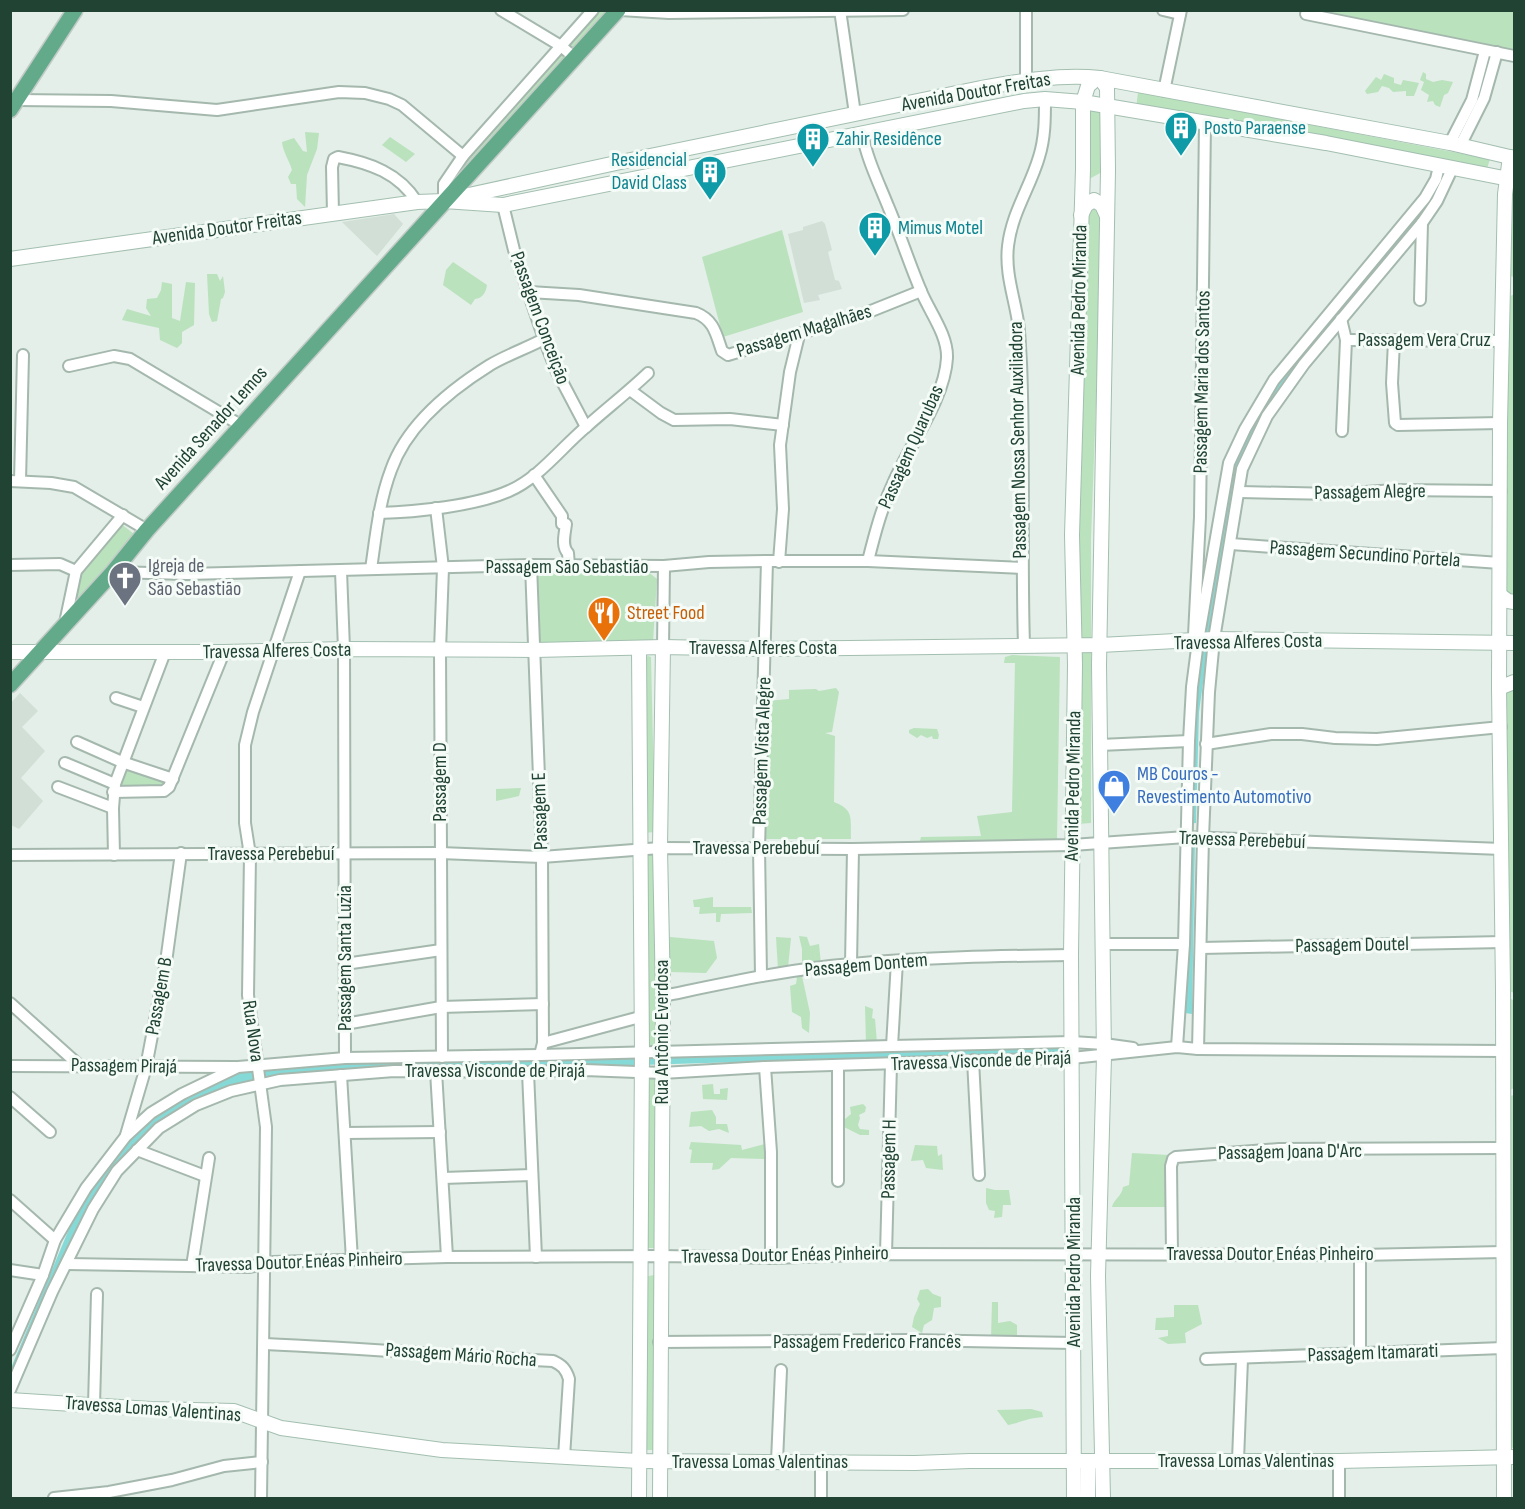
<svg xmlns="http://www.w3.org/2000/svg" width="1525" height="1509" font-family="'Sofia Sans Condensed',sans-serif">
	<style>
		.built { fill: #d1dfd6 }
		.green { fill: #bae2bd }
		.water { fill: #85dad7 }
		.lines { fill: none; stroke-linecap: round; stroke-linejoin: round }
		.street-casing { stroke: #a5b8ae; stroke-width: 14 }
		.secondary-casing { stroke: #a3bfb0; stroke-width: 16 }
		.primary-casing { stroke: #c1cac6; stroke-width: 18 }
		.street { stroke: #fff; stroke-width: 10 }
		.secondary { stroke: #fff; stroke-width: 14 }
		.primary { stroke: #63aa8a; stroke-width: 15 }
		.labels { text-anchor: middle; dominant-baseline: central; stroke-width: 6; stroke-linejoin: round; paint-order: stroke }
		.street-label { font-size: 20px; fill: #204333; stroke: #f5fbf7 }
		.culture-label { font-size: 20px; fill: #0d838f; stroke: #f5fbf7; text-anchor: start }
		.worship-label { font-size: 20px; fill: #5b616d; stroke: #f5fbf7; text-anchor: start }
		.food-label { font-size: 20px; fill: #c56008; stroke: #f5fbf7; text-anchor: start }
		.shop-label { font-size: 20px; fill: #366cbe; stroke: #f5fbf7; text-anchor: start }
	</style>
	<rect width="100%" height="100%" fill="#e3efe8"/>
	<g class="built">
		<polygon points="394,214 403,224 377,256 342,222"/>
		<polygon points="822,221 825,224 832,250 828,252 835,280 839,281 842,289 818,295 820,300 804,303 788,234 803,230 803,227"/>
		<polygon points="20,693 38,711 22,727 45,751 21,778 43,801 19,829 11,825 10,704"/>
	</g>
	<g class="green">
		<polygon points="1313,10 1514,11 1514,54"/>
		<polygon points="598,11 614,11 456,178 456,173"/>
		<polygon points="1423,72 1426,74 1426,79 1433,82 1442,80 1453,82 1448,93 1444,95 1440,107 1435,105 1433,101 1427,102 1429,95 1421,90 1424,82 1420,80"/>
		<polygon points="1384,74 1394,78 1394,83 1401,85 1403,80 1419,83 1414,96 1406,96 1406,91 1393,92 1389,88 1382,86 1378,92 1367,94 1365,91 1376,77 1381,80"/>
		<polygon points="1138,92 1490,159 1486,172 1136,109"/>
		<polygon points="1090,108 1103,111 1102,172 1091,178 1088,175"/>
		<path d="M305 132 319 133 317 149 307 175 305 207 297 199 296 184H291L288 177 292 170C289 160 283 152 282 142L294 138 303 151 307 152Z"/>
		<polygon points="390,137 415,154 406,162 382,145"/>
		<polygon points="1514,185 1514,277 1510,276 1507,189"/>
		<polygon points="1093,204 1103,212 1091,539 1091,823 1077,824 1077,625 1084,215"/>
		<polygon points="782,230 803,312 723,337 702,257"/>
		<path d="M453 262 487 285C486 292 483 298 475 299L471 305 443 285 446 270Z"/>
		<polygon points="207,274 217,274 220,281 223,276 225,292 223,298 221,299 217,321 212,322 209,314"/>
		<polygon points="162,282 172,284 172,318 180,321 186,282 195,283 194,325 182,332 182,343 177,348 160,340 159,328 122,320 127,309 151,316 146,308 147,299 157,298 161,290"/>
		<polygon points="1514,294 1514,600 1502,594 1507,298"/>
		<polygon points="120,523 134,534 76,602 75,585 80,574"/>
		<polygon points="533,566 647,571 657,579 653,642 537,645"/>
		<polygon points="1012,655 1060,657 1057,841 919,845 921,837 981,836 977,816 1012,812 1015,663 1004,663 1005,657"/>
		<polygon points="648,656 651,657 655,832 643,833 644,659"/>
		<polygon points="1514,686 1514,993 1508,990 1505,689"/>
		<path d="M836 688 839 692 832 732 825 733 835 736 834 802C855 810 850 819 851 839H764L767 701 789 699V690L816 689 819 691Z"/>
		<polygon points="914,728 937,729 939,735 938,739 933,739 932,736 927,738 921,735 917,738 909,733 909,730"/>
		<polygon points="124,766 171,779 161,787 119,789"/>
		<polygon points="521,788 519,796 496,801 496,789"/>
		<polygon points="643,853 656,853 657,1047 644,1048"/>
		<polygon points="713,897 713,907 751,907 752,913 721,914 720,922 716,922 716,913 699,914 700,907 694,907 693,900"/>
		<polygon points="799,936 807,937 810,946 819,944 821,964 802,966 802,949"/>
		<polygon points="670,937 714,941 717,958 706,973 671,972 671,976 665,977"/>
		<polygon points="776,937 791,938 788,967 778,969"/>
		<polygon points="802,976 810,1013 809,1033 802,1028 801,1017 792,1012 790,986 796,984 797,977"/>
		<polygon points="1506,995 1514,1001 1514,1088 1510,1090"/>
		<polygon points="865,1006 873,1009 872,1018 875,1019 877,1043 866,1043"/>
		<polygon points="643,1077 657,1077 656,1248 643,1248"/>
		<polygon points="713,1084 714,1094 720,1094 720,1089 728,1088 727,1100 703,1099 702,1085"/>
		<polygon points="1514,1095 1514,1448 1508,1447 1506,1102 1510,1096"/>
		<polygon points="863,1104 866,1107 865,1112 859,1115 860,1118 858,1125 860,1129 869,1130 869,1135 860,1135 844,1127 845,1119 851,1114 850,1107"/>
		<polygon points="712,1110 716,1117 716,1124 727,1124 729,1133 719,1129 709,1131 701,1126 689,1127 691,1112"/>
		<polygon points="691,1142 741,1145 742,1150 765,1144 766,1159 731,1158 719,1169 712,1170 713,1163 690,1163 692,1150 689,1149"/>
		<polygon points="915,1145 937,1146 938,1156 942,1154 943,1170 926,1168 923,1160 911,1161"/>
		<path d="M1132 1153 1169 1155 1168 1207H1112C1113 1200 1122 1196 1123 1187L1129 1185Z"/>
		<polygon points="986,1188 995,1190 1009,1190 1011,1205 1003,1205 1002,1217 994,1218 995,1211 989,1210 986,1203"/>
		<polygon points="654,1275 654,1450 643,1450 644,1277"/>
		<polygon points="928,1289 933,1294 941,1297 941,1307 934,1308 932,1320 924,1325 922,1333 912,1327 914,1317 920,1304 917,1299 920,1290"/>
		<polygon points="992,1302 998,1302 998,1323 1010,1321 1017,1325 1017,1337 991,1339"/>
		<polygon points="1174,1305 1198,1305 1202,1324 1185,1333 1186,1343 1168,1344 1158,1338 1168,1336 1168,1330 1155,1330 1156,1318 1174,1317"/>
		<path d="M1031 1409 1042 1412 1043 1417C1028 1418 1022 1422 1008 1425L997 1410Z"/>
	</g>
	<g class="water">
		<polygon points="1441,174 1447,175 1428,209 1260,422 1222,569 1211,625 1199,712 1196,823 1188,824 1191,712 1230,478 1242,440 1280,377"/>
		<polygon points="1188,842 1195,842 1192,1014 1185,1013"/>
		<polygon points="1063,1046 1063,1052 284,1076 206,1096 151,1129 121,1158 99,1192 11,1388 11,1368 74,1217 109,1158 149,1119 176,1100 219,1079 237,1073 289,1064"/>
	</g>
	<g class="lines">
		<g class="street-casing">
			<g id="street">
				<polyline points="501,10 561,46 575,58"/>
				<polyline points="620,10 669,13 903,10"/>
				<polyline points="840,10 855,114"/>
				<polyline points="1163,10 1180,14"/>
				<polyline points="1306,14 1514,56"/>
				<polyline points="1026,80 1026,10"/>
				<polyline points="1164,91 1181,10"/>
				<polyline points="17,100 111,101 217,110 339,92 365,93 389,99 402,105 463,156"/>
				<path d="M862 133C867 159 878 181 888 206 900 234 909 263 921 291 929 311 948 335 947 358 945 398 911 443 895 479 882 506 875 533 868 561"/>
				<polyline points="1450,143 1472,100 1485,51"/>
				<polyline points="1460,146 1484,98 1497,52"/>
				<polyline points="444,201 444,184 463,156 593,10"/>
				<polyline points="503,205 514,250 544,339 556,370 586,427"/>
				<path d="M333 213 332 167 334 159 338 157C370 163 399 173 417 202"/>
				<path d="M529 292 579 295 696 313C714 320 716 334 722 351L728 355 861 315 921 291"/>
				<polyline points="1420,300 1422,223"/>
				<polyline points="1341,319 1346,340 1342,431"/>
				<polyline points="1346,340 1502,341"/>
				<polyline points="1394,341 1392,383 1395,423 1398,425 1500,423"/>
				<polyline points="69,366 114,356 130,359 242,426"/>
				<polyline points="630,390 661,413 674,420 730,419 783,425"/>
				<path d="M534 475 562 516V524H566C565 533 561 546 568 553L569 566"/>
				<polyline points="10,481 51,483 74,487 147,530"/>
				<polyline points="20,481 23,355"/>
				<polyline points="1240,492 1336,494 1395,490 1501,491"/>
				<polyline points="436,508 443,568 440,650 442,1057"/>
				<path d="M379 513C416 512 475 506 509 491 539 478 561 448 586 427 606 409 628 392 648 373"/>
				<polyline points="1231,544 1500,563"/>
				<polyline points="779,562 783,509 780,445 790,372 799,335"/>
				<polyline points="10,565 60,564 76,571"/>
				<polyline points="531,565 542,857 543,1043 540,1055"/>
				<path d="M371 569C376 535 379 502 391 470 407 424 450 390 490 365 507 355 527 348 544 339"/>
				<polyline points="341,571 344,649 345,1058"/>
				<polyline points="113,572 187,574 531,565 664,566 709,562 767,561 868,561 1021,568"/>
				<polyline points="65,623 76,571 123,515"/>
				<polyline points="1194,635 1200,517 1205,123"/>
				<path d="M1024 645C1021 551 1025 457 1021 363 1020 350 1020 336 1018 322 1014 296 1005 273 1008 246 1012 212 1030 188 1039 157 1045 138 1045 119 1045 99"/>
				<polyline points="663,647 664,566"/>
				<polyline points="116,698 143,707"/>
				<polyline points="77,742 122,762 173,779"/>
				<polyline points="1206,744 1271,734 1302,734 1335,738 1377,739 1501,727"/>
				<polyline points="1100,745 1189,741"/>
				<polyline points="65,763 115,784"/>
				<polyline points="58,787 113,808"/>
				<polyline points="113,792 164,791 169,787 224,652"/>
				<polyline points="10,855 440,853 542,857 660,848 853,849 1072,845 1186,837 1502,849"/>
				<polyline points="114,855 113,808 115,784 165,652"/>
				<polyline points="1103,944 1184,944"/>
				<polyline points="1201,948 1503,942"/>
				<polyline points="345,964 441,950"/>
				<polyline points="851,964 853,849"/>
				<polyline points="761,976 759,848 767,561"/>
				<path d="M663 996C726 983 788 969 852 964 925 957 998 956 1071 955"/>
				<polyline points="10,1003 80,1066"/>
				<polyline points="345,1024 441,1007 543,1004"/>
				<polyline points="543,1043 640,1017"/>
				<polyline points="892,1046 897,961"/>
				<polyline points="1177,1047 1184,944 1189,741 1192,687 1198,641 1229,463 1245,429 1274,380 1425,198 1436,179 1439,166"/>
				<polyline points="1198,1049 1203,838 1209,692 1214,639 1242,469 1267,416 1304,364 1422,223 1437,201 1452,169"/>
				<polyline points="973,1060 979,1175"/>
				<polyline points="838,1065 838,1181"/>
				<polyline points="10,1066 235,1067"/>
				<polyline points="765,1067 771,1152 771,1258"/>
				<polyline points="436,1071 447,1257"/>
				<polyline points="528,1072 536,1257"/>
				<polyline points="341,1075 352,1260"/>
				<polyline points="10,1097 50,1132"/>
				<polyline points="345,1133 440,1132"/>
				<polyline points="126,1135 146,1067 166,962 181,853"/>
				<polyline points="137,1150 205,1176"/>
				<polyline points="443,1178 532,1175"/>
				<polyline points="10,1200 55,1240"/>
				<polyline points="886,1254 891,1064"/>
				<polyline points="1172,1254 1171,1166 1173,1159 1176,1157 1279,1149 1503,1148"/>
				<polyline points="67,1264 250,1267 273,1262 447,1257 661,1256 771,1258 886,1254 1360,1255 1503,1252"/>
				<polyline points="192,1266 209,1158"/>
				<polyline points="10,1270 43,1275"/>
				<polyline points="659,1342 910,1340 1074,1343"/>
				<path d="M265 1344C361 1348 457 1356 553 1361 562 1365 566 1369 569 1379L564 1457"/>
				<polyline points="10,1350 43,1275 55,1240 86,1188 126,1136 151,1113 182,1094 238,1067 345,1058 540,1055 892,1046 1072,1042 1104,1044 1133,1048"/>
				<polyline points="1360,1352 1360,1255"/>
				<polyline points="1206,1359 1503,1348"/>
				<polyline points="10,1390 52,1292 93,1209 117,1171 159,1128 196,1105 231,1091 280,1080 394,1071 528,1072 585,1070 662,1073 765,1067 1072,1058 1177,1047 1198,1049 1503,1051"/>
				<polyline points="94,1405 97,1294"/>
				<polyline points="1238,1460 1242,1359"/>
				<polyline points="777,1461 781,1370"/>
				<polyline points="1339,1461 1339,1498"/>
				<polyline points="821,1462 821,1498"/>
				<polyline points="54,1498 109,1492 172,1480 224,1466 262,1462"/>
				<polyline points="261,1498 266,1127 248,995 250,855 245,823 245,745 253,712 300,571"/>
			</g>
		</g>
		<g class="secondary-casing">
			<g id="secondary">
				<polyline points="1100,78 1107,88 1108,170 1099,665 1104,1056 1098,1276 1103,1498"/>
				<path d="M455 198 616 163 981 88C1020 81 1060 74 1100 78L1450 143 1514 158"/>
				<polyline points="1081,215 1086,205 1094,200 1102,205 1107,216"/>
				<polyline points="10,259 417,202 444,201 503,205 1024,101 1045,99 1083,102 1326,143 1514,180"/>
				<polyline points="1500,595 1508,601 1514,602"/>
				<polyline points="10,652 224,652 344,649 535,650 663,647 765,649 1100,645 1214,639 1514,643"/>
				<polyline points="1499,688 1514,682"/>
				<polyline points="10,1400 151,1409 234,1411 281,1428 442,1450 639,1461 915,1463 970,1461 1339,1461 1514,1457"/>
				<polyline points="639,1498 642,1053 639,648"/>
				<polyline points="660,1498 663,996 660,848 663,647"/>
				<polyline points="1074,1498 1071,955 1075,665 1072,535 1083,169 1083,102 1088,86 1097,78"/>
				<polyline points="1088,1498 1088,1461"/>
				<polyline points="1504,1498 1503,987 1499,688 1500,423 1505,194 1510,157"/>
			</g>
		</g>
		<g class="primary-casing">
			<g id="primary">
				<polyline points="10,110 75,10"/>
				<polyline points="10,685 113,572 147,530 618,10"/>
			</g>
		</g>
		<use href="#street" class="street"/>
		<use href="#secondary" class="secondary"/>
		<use href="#primary" class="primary"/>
	</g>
	<defs>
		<g id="building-pin" transform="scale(1.725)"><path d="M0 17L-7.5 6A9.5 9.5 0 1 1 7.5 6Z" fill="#0f9aa8" stroke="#f5fbf7"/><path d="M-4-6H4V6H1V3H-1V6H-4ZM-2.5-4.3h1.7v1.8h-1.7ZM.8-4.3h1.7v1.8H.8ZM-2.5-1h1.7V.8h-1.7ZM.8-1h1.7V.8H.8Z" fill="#fff"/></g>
		<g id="church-pin" transform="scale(1.725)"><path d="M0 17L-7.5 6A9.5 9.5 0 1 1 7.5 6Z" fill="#6b7280" stroke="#f5fbf7"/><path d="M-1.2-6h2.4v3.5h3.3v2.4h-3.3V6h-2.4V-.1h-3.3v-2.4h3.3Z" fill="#fff"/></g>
		<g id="restaurant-pin" transform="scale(1.725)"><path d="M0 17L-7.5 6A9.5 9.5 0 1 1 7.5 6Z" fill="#e8710a" stroke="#f5fbf7"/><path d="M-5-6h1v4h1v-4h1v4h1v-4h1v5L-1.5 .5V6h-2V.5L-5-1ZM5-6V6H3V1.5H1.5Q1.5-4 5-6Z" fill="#fff"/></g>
		<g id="shop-pin" transform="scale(1.725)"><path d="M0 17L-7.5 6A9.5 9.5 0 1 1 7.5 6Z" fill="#3f7fe0" stroke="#f5fbf7"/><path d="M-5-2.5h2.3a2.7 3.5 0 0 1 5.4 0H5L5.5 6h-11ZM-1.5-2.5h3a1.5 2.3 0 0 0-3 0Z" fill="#fff"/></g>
	</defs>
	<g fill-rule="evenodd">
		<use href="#building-pin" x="1181" y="128"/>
		<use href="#building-pin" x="813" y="139"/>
		<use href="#building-pin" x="710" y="172"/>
		<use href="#building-pin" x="875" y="228"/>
		<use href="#church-pin" x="125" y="578"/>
		<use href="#restaurant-pin" x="604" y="613"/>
		<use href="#shop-pin" x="1114" y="786"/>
	</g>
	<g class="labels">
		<g class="street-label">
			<text transform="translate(976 92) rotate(-10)">Avenida Doutor Freitas</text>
			<text transform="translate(227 228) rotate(-8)">Avenida Doutor Freitas</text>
			<text transform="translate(1079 300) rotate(-89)">Avenida Pedro Miranda</text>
			<text transform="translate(540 318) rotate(70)">Passagem Conceição</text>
			<text transform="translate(804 331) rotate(-17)">Passagem Magalhães</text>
			<text x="1424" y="340">Passagem Vera Cruz</text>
			<text transform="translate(1202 382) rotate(-89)">Passagem Maria dos Santos</text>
			<text transform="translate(211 428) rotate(-48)">Avenida Senador Lemos</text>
			<text transform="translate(1018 440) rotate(-91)">Passagem Nossa Senhor Auxiliadora</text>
			<text transform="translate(911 447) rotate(-66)">Passagem Quarubas</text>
			<text transform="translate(1370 492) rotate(-1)">Passagem Alegre</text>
			<text transform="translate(1365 554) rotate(4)">Passagem Secundino Portela</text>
			<text x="567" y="567">Passagem São Sebastião</text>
			<text transform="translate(1248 642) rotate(-1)">Travessa Alferes Costa</text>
			<text x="763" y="648">Travessa Alferes Costa</text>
			<text transform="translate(277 651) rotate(-1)">Travessa Alferes Costa</text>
			<text transform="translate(762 751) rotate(-88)">Passagem Vista Alegre</text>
			<text transform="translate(440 782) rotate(-90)">Passagem D</text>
			<text transform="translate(1073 786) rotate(-89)">Avenida Pedro Miranda</text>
			<text transform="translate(540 811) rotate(-92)">Passagem E</text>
			<text transform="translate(1242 840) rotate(2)">Travessa Perebebuí</text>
			<text x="756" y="848">Travessa Perebebuí</text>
			<text x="271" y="854">Travessa Perebebuí</text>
			<text transform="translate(1352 945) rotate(-1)">Passagem Doutel</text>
			<text transform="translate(345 958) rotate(-90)">Passagem Santa Luzia</text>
			<text transform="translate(866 965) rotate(-5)">Passagem Dontem</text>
			<text transform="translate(159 996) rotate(-80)">Passagem B</text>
			<text transform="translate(253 1031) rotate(82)">Rua Nova</text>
			<text transform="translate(662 1032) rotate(-90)">Rua Antônio Everdosa</text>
			<text transform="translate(981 1061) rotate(-2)">Travessa Visconde de Pirajá</text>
			<text transform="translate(124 1066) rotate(1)">Passagem Pirajá</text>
			<text x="495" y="1071">Travessa Visconde de Pirajá</text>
			<text transform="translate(1290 1152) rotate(-1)">Passagem Joana D'Arc</text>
			<text transform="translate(889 1159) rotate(-89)">Passagem H</text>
			<text x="1270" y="1254">Travessa Doutor Enéas Pinheiro</text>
			<text transform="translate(785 1255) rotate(-1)">Travessa Doutor Enéas Pinheiro</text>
			<text transform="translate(299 1262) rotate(-2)">Travessa Doutor Enéas Pinheiro</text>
			<text transform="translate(1074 1272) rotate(-90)">Avenida Pedro Miranda</text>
			<text x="867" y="1342">Passagem Frederico Francês</text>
			<text transform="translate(1373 1353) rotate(-2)">Passagem Itamarati</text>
			<text transform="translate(461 1355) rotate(4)">Passagem Mário Rocha</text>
			<text transform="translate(153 1409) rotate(4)">Travessa Lomas Valentinas</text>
			<text x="1246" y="1461">Travessa Lomas Valentinas</text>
			<text x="760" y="1462">Travessa Lomas Valentinas</text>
		</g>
		<g class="culture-label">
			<text x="1204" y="128">Posto Paraense</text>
			<text x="836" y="139">Zahir Residênce</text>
			<text x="687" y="160" text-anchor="end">Residencial<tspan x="687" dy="23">David Class</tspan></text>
			<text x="898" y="228">Mimus Motel</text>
		</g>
		<g class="worship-label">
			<text x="148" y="566">Igreja de<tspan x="148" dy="23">São Sebastião</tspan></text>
		</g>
		<g class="food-label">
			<text x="627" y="613">Street Food</text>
		</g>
		<g class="shop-label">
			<text x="1137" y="774">MB Couros -<tspan x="1137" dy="23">Revestimento Automotivo</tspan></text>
		</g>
	</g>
	<rect width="1525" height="1509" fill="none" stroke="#204333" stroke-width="24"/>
</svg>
